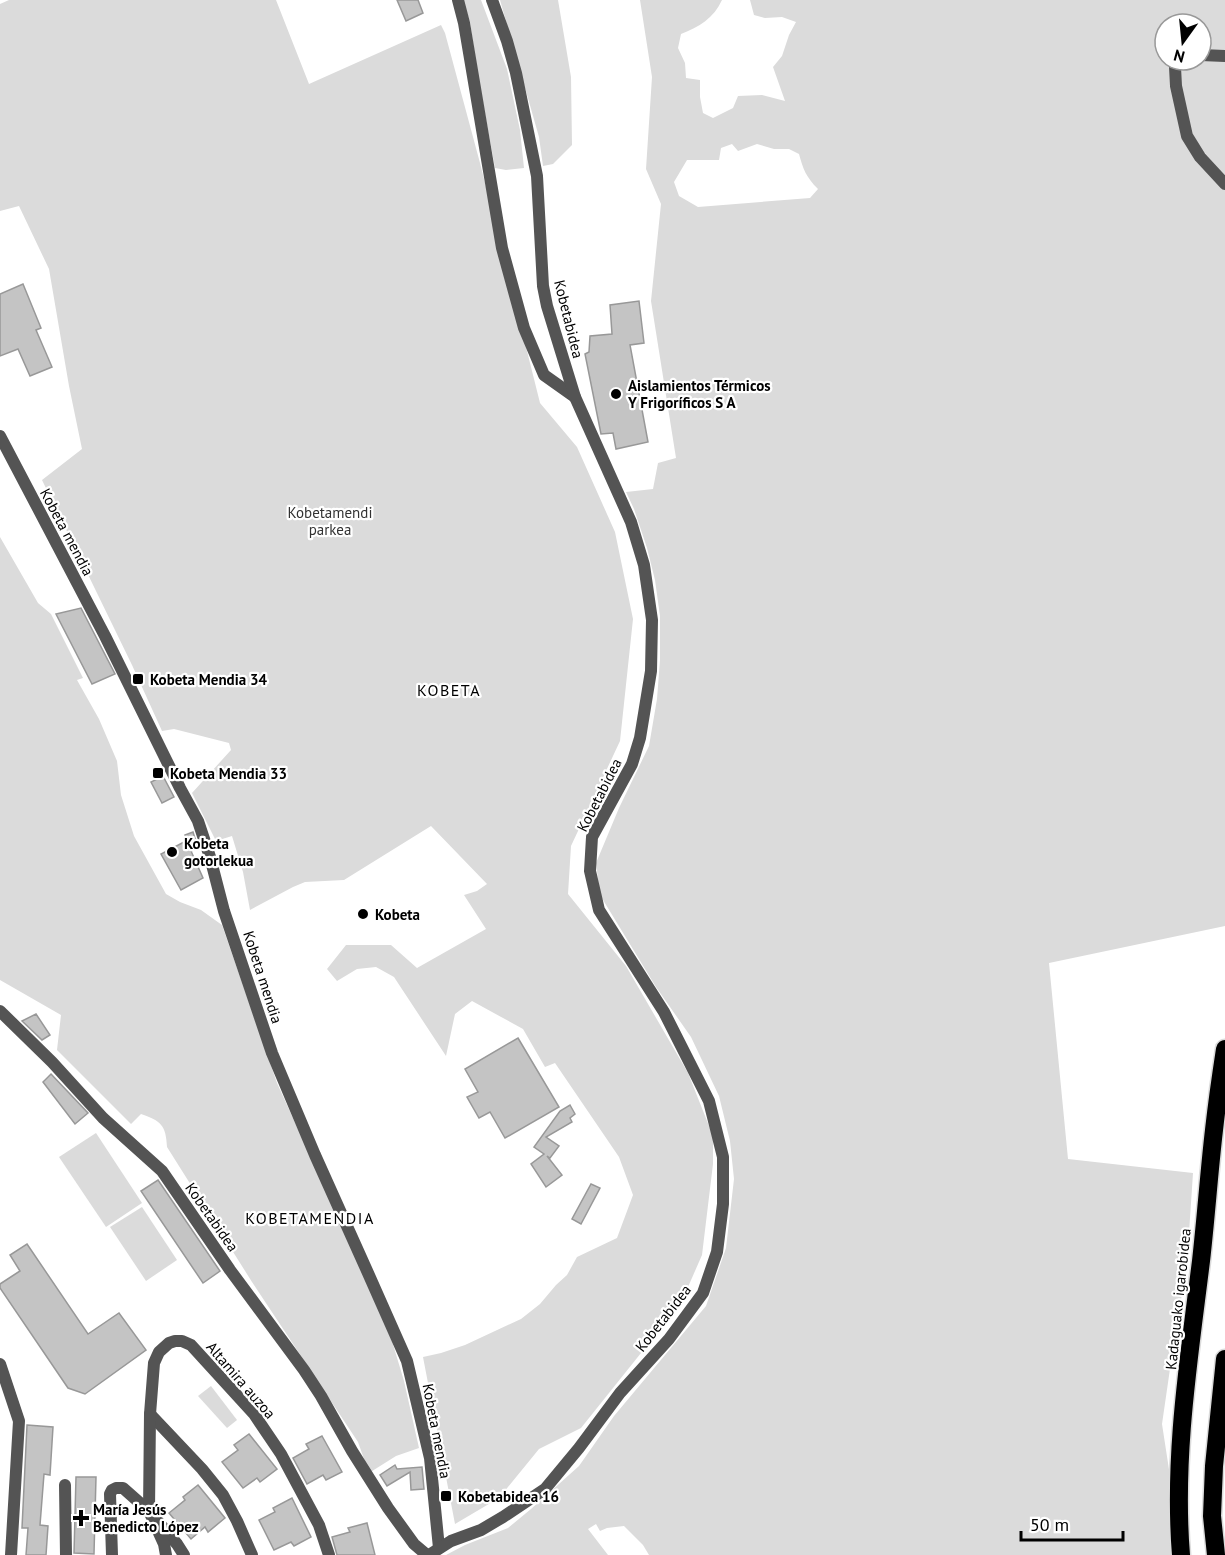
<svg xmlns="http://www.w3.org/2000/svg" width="1225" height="1555" font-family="'PT Sans',sans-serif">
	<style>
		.green { fill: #dbdbdb; fill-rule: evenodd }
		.building { fill: #c4c4c4; stroke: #989898; stroke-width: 1.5 }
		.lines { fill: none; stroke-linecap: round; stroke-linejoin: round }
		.motorway-casing { stroke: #dbdbdb; stroke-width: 21 }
		.minor { stroke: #545454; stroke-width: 12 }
		.motorway { stroke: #000; stroke-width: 18 }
		.poi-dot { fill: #000; stroke: #fff; stroke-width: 2 }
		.labels { text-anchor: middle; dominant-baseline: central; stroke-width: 4.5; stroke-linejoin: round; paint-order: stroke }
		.street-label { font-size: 15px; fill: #000; stroke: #fff }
		.poi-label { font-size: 15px; font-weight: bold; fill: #000; stroke: #fff; text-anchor: start }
		.park-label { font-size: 15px; fill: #323232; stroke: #fff }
		.neighbourhood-label { font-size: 16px; letter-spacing: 1.5px; fill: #000; stroke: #fff }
	</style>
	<rect width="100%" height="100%" fill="#fff"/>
	<g class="green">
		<polygon points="9,0 276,0 309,84 441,25 445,33 480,163 540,403 577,447 615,532 633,619 620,741 571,846 568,894 626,966 688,1073 713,1136 713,1164 702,1255 681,1303 581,1428 539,1449 499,1498 455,1524 423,1357 441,1353 465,1345 521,1319 540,1304 556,1285 567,1275 577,1257 617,1238 633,1195 619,1157 555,1063 545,1067 523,1029 472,1001 455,1014 446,1056 394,977 376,967 357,969 337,981 327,969 346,945 391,945 417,968 486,929 464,895 477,891 487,884 431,826 344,880 305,882 293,887 250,910 243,872 232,836 216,841 192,793 231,750 229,743 174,729 162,731 132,665 42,480 82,449 69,386 49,269 19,206 0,211 0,4"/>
		<polygon points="463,0 481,0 507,69 520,130 524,168 506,170 495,168 479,81 470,22"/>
		<polygon points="500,0 558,0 571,77 572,145 553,164 543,166 539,137"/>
		<path d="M640 0H722C714 18 699 27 681 34L678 48 685 63 686 78 700 80V97L703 113 713 118 733 108 738 96 762 95 785 101 773 67 782 56 789 35 796 22 782 17 765 18 754 15 750 0H1225V926L1049 963 1068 1159 1193 1173 1187 1263 1171 1362 1162 1424 1170 1476 1171 1555H649L643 1545 624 1526 607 1528 600 1531 596 1524 588 1529 608 1555H446L465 1545 508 1528 531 1509 579 1466 614 1416 706 1306 726 1248 734 1179 730 1141 719 1096 691 1037 656 987 600 895 596 863 619 808 649 746 657 699 660 660V616L655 580 647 548 634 509 626 492 653 489 658 463 676 458 651 301 661 204 646 169 652 77ZM1165 24H1201V60H1165ZM732 144 738 151 757 144 774 149H789L799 154C803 169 806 177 818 189L810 198 698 207 679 196 674 182 687 160H719L721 148Z"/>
		<path d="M0 537 38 603 51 614 83 678 77 680 99 719 117 761 121 795 134 836 166 894 180 902 201 910 222 925 277 1083 337 1215 392 1341 404 1381 419 1448 396 1456 369 1473 358 1442 252 1282 167 1147C166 1125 161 1121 141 1114L131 1124 57 1050 61 1015 0 980Z"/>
		<polygon points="96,1133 142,1203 106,1227 59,1157"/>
		<polygon points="142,1207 177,1260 146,1281 110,1227"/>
		<polygon points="211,1386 237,1420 227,1428 198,1396"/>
	</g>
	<g class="building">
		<polygon points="397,0 418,0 423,13 406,21"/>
		<polygon points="23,284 41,328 36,330 52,367 30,376 18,349 0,356 0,294"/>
		<polygon points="639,301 644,343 630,345 648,442 616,449 613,433 601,434 585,354 589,352 590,336 612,334 610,305"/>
		<polygon points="81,608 115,674 92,684 56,614"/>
		<polygon points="163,776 174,797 162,803 151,782"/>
		<polygon points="193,832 198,848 191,851 203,878 181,890 161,854 186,841 185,835"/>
		<polygon points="36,1014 50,1035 42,1040 22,1021"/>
		<polygon points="518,1038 559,1107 505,1138 490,1112 479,1118 467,1097 478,1092 465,1069"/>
		<polygon points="51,1074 88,1113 75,1124 43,1082"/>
		<polygon points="570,1105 575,1114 570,1118 572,1122 546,1137 559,1146 550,1158 547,1156 562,1175 546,1187 531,1164 544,1154 534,1147 560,1111"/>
		<polygon points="158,1180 220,1271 203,1283 141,1191"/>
		<polygon points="591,1184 600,1188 581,1224 572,1219"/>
		<polygon points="27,1244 88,1334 119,1313 146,1350 85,1394 68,1388 0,1288 0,1284 20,1271 10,1255"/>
		<polygon points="27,1425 53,1427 50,1475 44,1474 40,1525 48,1526 46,1555 26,1555 28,1528 22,1528"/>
		<polygon points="249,1434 277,1469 260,1482 257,1478 243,1488 222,1462 238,1450 234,1445"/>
		<polygon points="322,1436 342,1472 326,1480 323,1475 307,1484 293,1458 309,1449 306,1444"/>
		<polygon points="395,1465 397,1469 422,1467 424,1489 411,1490 410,1472 387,1486 380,1475"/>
		<polygon points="76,1477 96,1477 94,1554 74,1553"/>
		<polygon points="198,1485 225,1518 208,1532 205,1527 191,1539 169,1513 185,1500 183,1497"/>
		<polygon points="292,1498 311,1537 294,1546 291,1542 274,1550 259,1520 275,1512 273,1508"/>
		<polygon points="367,1523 375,1555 337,1555 332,1537 350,1532 348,1528"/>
	</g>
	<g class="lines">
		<g class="motorway-casing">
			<g id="motorway">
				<path d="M1181 1555C1173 1457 1189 1358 1201 1261 1206 1217 1209 1173 1214 1130 1217 1103 1221 1075 1225 1049"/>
				<polyline points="1216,1555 1212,1516 1214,1466 1225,1359"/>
			</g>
		</g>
		<g class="minor">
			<polyline points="458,0 464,23 502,248 524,328 544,375 575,397"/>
			<polyline points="1201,55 1225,56"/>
			<polyline points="1179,60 1175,67 1176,86 1187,136 1200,157 1225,184"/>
			<polyline points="0,436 105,636 180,788 198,821 210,857 224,911 272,1053 315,1155 368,1273 407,1361 430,1458 439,1548"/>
			<polyline points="0,1011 52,1062 103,1118 162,1171 230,1270 304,1370 321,1396 352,1451 388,1508 414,1544 427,1555"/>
			<polyline points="0,1364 19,1421 11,1555"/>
			<polyline points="150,1414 202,1469 223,1495 237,1521 252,1555"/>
			<polyline points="65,1485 66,1555"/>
			<polyline points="112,1555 110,1494 112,1490 116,1488 123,1488 149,1511 177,1544 184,1555"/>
			<polyline points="166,1555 164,1544 149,1511 150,1414 154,1363 159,1352 169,1343 175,1341 182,1341 191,1345 254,1414 281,1454 319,1525 329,1555"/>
			<polyline points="429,1555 451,1541 481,1530 503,1517 545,1489 579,1448 620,1393 669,1339 703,1293 717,1252 723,1204 723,1157 709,1101 664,1012 599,910 590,871 592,837 632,764 640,738 651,671 652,620 644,565 631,522 575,397 547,306 543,286 537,176 516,73 507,41 492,0"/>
		</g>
		<use href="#motorway" class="motorway"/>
	</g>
	<g class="poi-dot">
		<circle cx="616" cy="394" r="6"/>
		<rect x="132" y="673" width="12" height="12" rx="3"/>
		<rect x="152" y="767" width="12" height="12" rx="3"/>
		<circle cx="172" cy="852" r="6"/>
		<circle cx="363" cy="914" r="6"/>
		<rect x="440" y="1490" width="12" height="12" rx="3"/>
		<path d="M78 1509h6v6h6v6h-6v6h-6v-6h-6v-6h6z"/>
	</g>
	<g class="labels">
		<g class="street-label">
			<text transform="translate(569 319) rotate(76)">Kobetabidea</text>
			<text transform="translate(67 532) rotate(62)">Kobeta mendia</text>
			<text transform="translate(599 795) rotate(-63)">Kobetabidea</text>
			<text transform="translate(263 977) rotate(72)">Kobeta mendia</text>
			<text transform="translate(212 1217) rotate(55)">Kobetabidea</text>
			<text transform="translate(1178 1299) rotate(-84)">Kadaguako igarobidea</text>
			<text transform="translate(663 1318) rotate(-52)">Kobetabidea</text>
			<text transform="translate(241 1380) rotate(49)">Altamira auzoa</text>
			<text transform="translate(437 1431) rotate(79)">Kobeta mendia</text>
		</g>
		<g class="poi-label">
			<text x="628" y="385">Aislamientos Térmicos<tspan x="628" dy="17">Y Frigoríficos S A</tspan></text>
			<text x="150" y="679">Kobeta Mendia 34</text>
			<text x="170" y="773">Kobeta Mendia 33</text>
			<text x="184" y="843">Kobeta<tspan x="184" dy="17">gotorlekua</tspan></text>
			<text x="375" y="914">Kobeta</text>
			<text x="458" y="1496">Kobetabidea 16</text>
			<text x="93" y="1509">María Jesús<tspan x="93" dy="17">Benedicto López</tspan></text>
		</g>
		<g class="park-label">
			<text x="330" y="512">Kobetamendi<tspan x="330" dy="17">parkea</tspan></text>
		</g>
		<g class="neighbourhood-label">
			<text x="449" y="690">KOBETA</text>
			<text x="310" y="1218">KOBETAMENDIA</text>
		</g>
	</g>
	<g transform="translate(1183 42) rotate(195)"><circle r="28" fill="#ffffff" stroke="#999999" stroke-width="1.5"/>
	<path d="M0-4.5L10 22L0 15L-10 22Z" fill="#000000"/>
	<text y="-9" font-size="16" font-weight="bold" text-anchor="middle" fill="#000000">N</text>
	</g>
	<path d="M1021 1531v9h102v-9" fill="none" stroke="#000000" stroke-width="3"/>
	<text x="1030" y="1531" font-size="18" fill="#000000" stroke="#ffffff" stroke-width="4.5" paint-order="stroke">50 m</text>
</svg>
